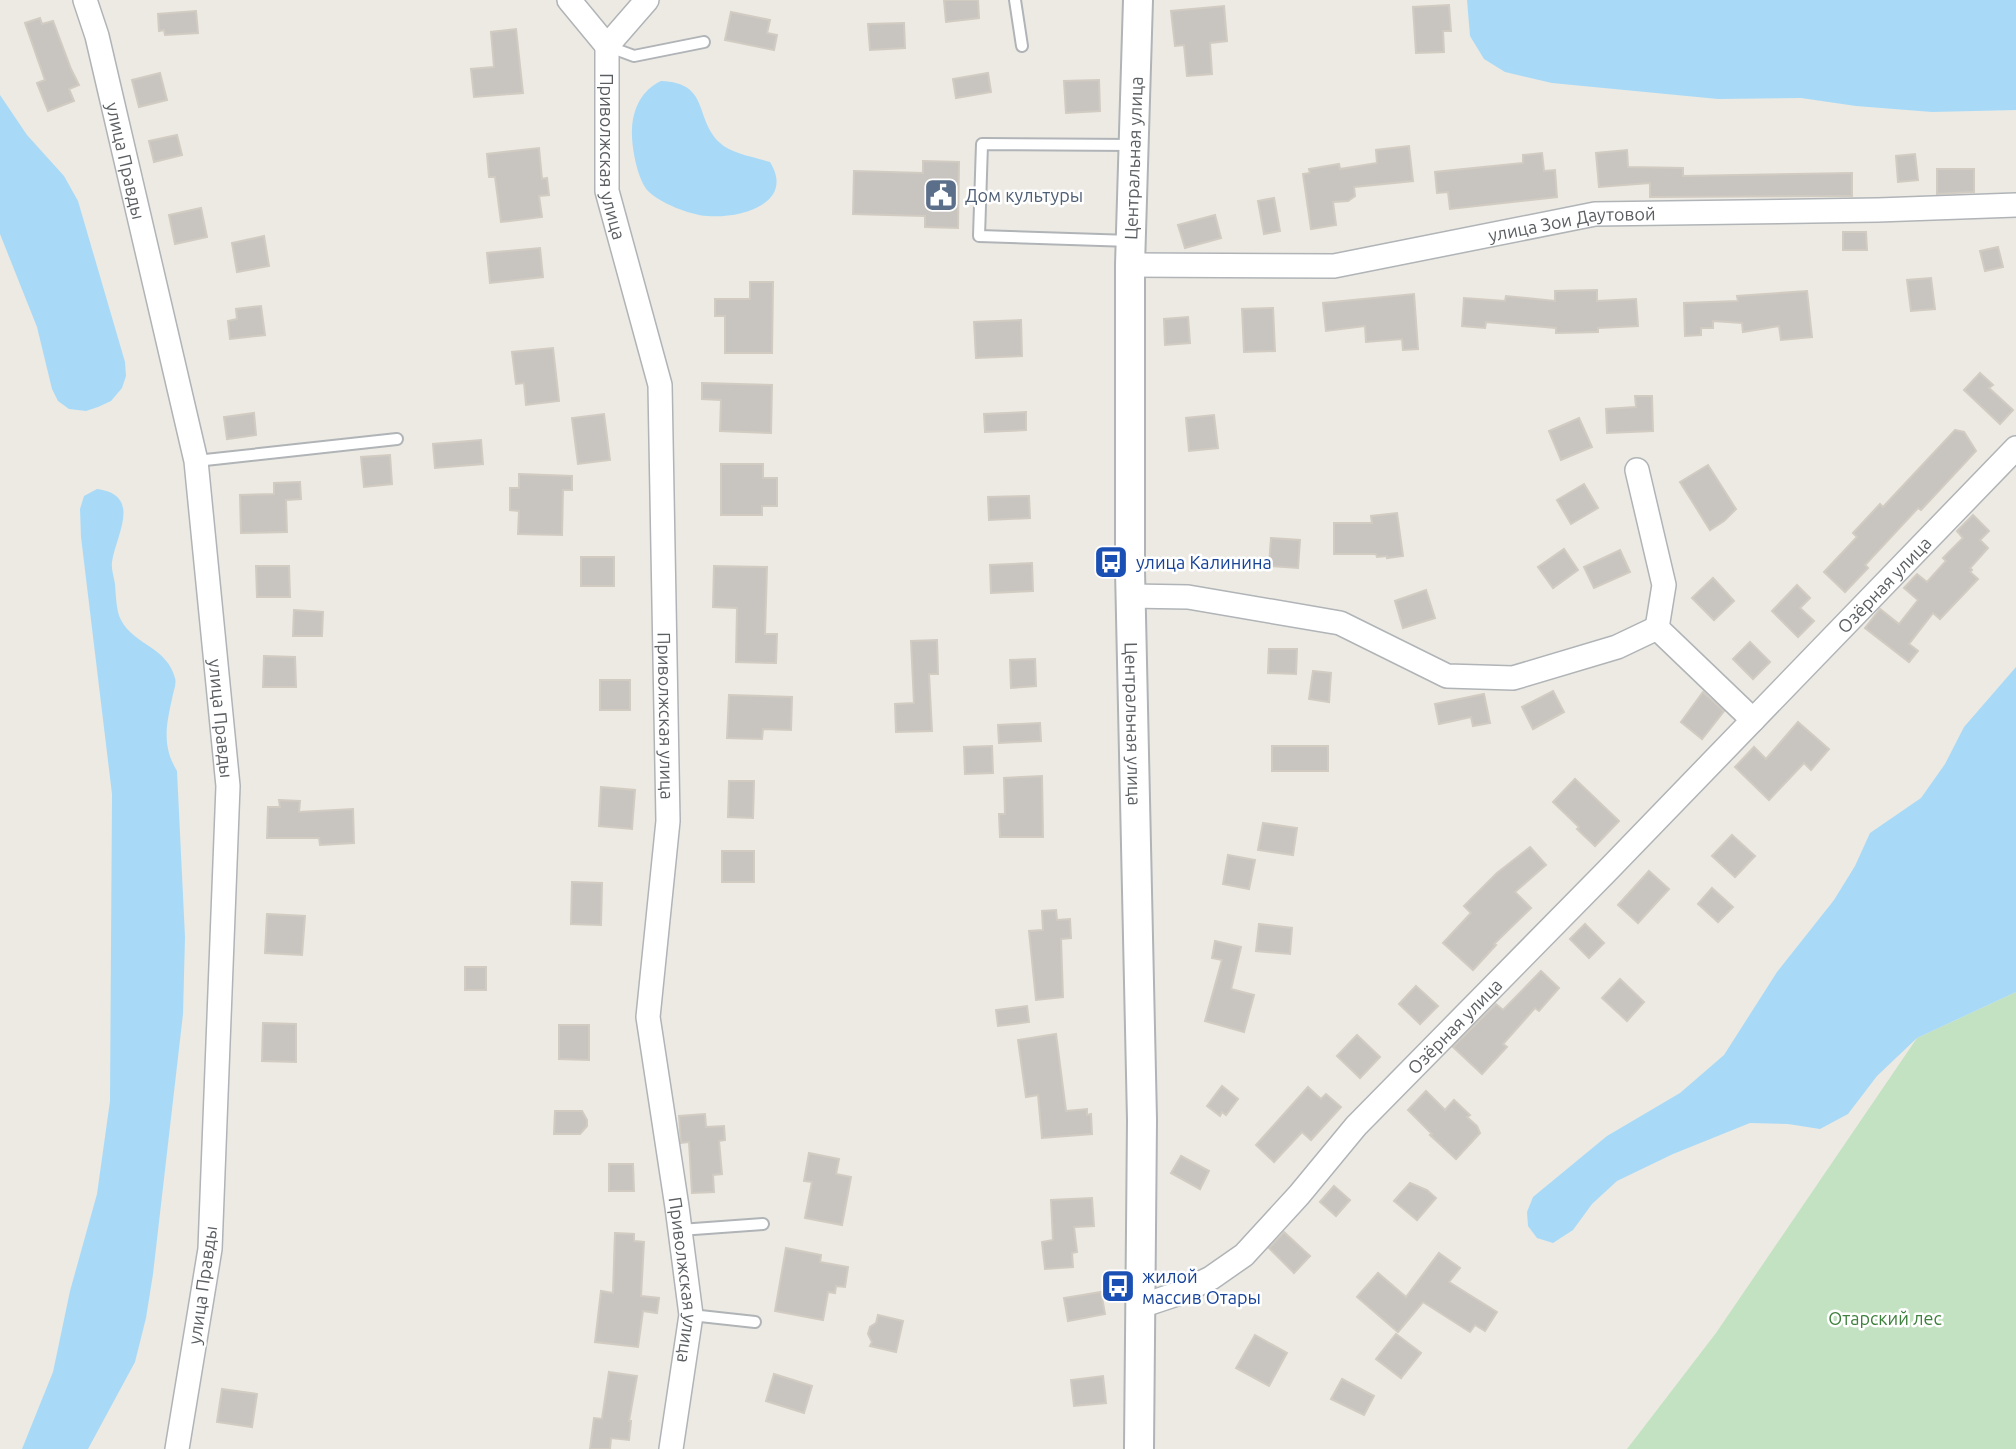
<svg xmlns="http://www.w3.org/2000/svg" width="2016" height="1449" font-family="Ubuntu,sans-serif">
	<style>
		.green { fill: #c3e2c1 }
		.water { fill: #a8daf8 }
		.building { fill: #c8c5c0; stroke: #d1cbc2; stroke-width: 2 }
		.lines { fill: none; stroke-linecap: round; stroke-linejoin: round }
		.service-casing { stroke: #b0b4b7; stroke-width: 14 }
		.minor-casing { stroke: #b0b4b7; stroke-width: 26 }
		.tertiary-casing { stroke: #b0b4b7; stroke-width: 32 }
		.service { stroke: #fff; stroke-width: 10 }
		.minor { stroke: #fff; stroke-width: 23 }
		.tertiary { stroke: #fff; stroke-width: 28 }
		.labels { text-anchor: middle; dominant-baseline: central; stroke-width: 5; stroke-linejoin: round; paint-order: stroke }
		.street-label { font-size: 18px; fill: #5b5f62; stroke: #fff }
		.service-label { font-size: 18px; fill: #4e5e75; stroke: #fff; text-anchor: start }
		.transit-label { font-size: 18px; fill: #164399; stroke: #fff; text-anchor: start }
		.park-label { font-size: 18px; fill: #3d813c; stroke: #fff }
	</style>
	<rect width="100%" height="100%" fill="#eceae3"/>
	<polygon class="green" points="2016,992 2016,1449 1627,1449 1716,1333 1917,1038"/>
	<g class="water">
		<polygon points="1467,0 2016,0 2016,110 1932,112 1856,106 1801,98 1718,99 1552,83 1505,72 1484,59 1470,36"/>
		<path d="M661 81C710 83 694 117 719 142 731 154 755 157 770 162 796 204 739 219 707 216 690 215 660 203 648 191 637 179 631 145 632 129 633 108 642 90 661 81Z"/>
		<polygon points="0,95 27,135 64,176 78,201 125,362 126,376 122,388 111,401 98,407 86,411 69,409 58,401 52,389 37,327 0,234"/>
		<path d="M97 489C143 495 116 535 112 562 111 569 114 577 115 584 116 595 116 611 121 620 134 645 167 647 175 678 177 684 173 692 172 699 166 726 162 746 177 771L185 937 183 1014 153 1274 146 1318 135 1362 88 1449H22L53 1372 70 1291 97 1194 110 1101 112 794 81 537 80 509 84 496Z"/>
		<polygon points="2016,667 2016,992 1917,1038 1877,1076 1848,1114 1820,1129 1788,1124 1750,1123 1673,1154 1617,1181 1592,1204 1573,1230 1553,1243 1537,1238 1528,1226 1527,1212 1533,1197 1607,1136 1680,1093 1724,1055 1777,972 1834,900 1855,866 1870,833 1921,798 1945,764 1964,727"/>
	</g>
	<g class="building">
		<polygon points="944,0 978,0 979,18 946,22"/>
		<polygon points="1449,5 1451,31 1443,31 1444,52 1416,53 1413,7"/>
		<polygon points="1224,6 1227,41 1210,43 1212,74 1187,76 1184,45 1175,46 1171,11"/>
		<polygon points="196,11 198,33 165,35 164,30 159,31 158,14"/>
		<polygon points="731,12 770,20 767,33 777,35 774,50 725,40"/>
		<polygon points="40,18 42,24 53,21 71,69 79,85 69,89 74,101 48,111 37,83 45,80 25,23"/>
		<polygon points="904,23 905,48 870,50 868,24"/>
		<polygon points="516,29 523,93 474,97 471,69 494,67 491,32"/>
		<polygon points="160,73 167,100 139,107 132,80"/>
		<polygon points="988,73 991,92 956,98 953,79"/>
		<polygon points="1099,80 1100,111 1066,113 1064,81"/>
		<polygon points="177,135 182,155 154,162 149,141"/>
		<polygon points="1409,146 1413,181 1354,187 1355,196 1348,201 1333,202 1336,225 1311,229 1303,174 1310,173 1309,169 1339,164 1340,169 1377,163 1376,150"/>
		<polygon points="539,148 542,179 547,178 549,195 539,196 542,217 501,222 495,177 489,177 487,154"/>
		<polygon points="1627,150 1628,167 1683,168 1683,176 1852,173 1852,196 1650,197 1650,183 1599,187 1596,153"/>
		<polygon points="1542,153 1544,171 1555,170 1557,197 1450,209 1448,192 1437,193 1435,172 1523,163 1523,155"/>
		<polygon points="1915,154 1918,180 1898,182 1896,156"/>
		<polygon points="923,161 959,162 958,228 925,227 925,216 853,214 854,171 923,173"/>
		<polygon points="1937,169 1974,169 1974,192 1937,194"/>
		<polygon points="1274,198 1280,231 1264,234 1258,201"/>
		<polygon points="201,208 207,237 175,244 169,215"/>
		<polygon points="1215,215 1221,238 1185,248 1178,225"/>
		<polygon points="1843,232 1866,232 1867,250 1843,250"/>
		<polygon points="264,236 269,266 237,272 232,243"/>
		<polygon points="1998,247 2003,267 1985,271 1980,251"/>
		<polygon points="540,248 543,277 490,283 487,253"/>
		<polygon points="1931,278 1935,309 1911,311 1907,280"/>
		<polygon points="750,282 773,282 772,353 725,353 725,316 715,316 715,299 750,299"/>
		<polygon points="1597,290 1597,301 1636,299 1638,326 1598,328 1598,332 1556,333 1556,328 1486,322 1485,328 1462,326 1464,298 1505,301 1506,296 1555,301 1555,291"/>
		<polygon points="1807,291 1812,337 1781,340 1779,326 1743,332 1742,323 1713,321 1713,328 1701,328 1701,335 1685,336 1684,303 1738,301 1737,296"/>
		<polygon points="1414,294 1418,349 1403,350 1402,339 1366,342 1365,326 1326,331 1323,303"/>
		<polygon points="261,306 265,335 230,339 228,321 237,319 236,309"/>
		<polygon points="1273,308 1275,351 1244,352 1242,309"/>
		<polygon points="1188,317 1190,343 1165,345 1164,319"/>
		<polygon points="1021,320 1022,356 976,358 974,322"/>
		<polygon points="553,348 559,401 526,405 524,383 516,384 512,352"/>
		<polygon points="1980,373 1993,385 1989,388 2013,410 2000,424 1964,390"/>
		<polygon points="702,383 772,385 771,433 720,431 721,400 702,399"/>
		<polygon points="1635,396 1652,396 1653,431 1607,433 1606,409 1636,407"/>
		<polygon points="1026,412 1026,430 985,432 984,414"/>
		<polygon points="254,413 256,435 227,439 224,417"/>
		<polygon points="604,414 610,460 578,464 572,418"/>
		<polygon points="1214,415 1218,448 1189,451 1186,418"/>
		<polygon points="1579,418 1592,447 1561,460 1549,431"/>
		<polygon points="1955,430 1964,432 1976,451 1921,510 1918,508 1865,565 1868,568 1845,592 1824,572 1857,537 1853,533 1880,504 1883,507"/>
		<polygon points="481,440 483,464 435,468 433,444"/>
		<polygon points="390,455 392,484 364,487 361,457"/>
		<polygon points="721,464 763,464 763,478 777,478 777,506 762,506 762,515 721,515"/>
		<polygon points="1708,465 1736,509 1724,521 1710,530 1680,482"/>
		<polygon points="519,474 572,476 572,490 563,490 562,535 518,534 519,511 510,510 510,488 519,488"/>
		<polygon points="300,482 301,499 286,500 287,532 241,533 240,495 274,494 274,483"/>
		<polygon points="1584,484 1598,508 1571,524 1557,500"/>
		<polygon points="1029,496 1030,518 989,520 988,497"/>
		<polygon points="1397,513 1403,556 1387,558 1387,556 1377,557 1376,554 1334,554 1334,523 1372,523 1371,516"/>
		<polygon points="1973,515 1989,531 1980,540 1988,548 1970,568 1972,570 1970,572 1978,579 1940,619 1933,613 1909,644 1918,651 1909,662 1865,628 1880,609 1899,624 1918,600 1904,588 1917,574 1927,582 1946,561 1943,558 1963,538 1957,531"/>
		<polygon points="1271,538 1300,540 1298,568 1269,566"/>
		<polygon points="1564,549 1578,570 1553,588 1538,567"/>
		<polygon points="1620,550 1630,572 1594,588 1584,567"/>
		<rect x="581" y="557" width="33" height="29"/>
		<polygon points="1032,563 1033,591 991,593 990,565"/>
		<polygon points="256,566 289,566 290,597 257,597"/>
		<polygon points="714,566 767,567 765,634 777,634 776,663 736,662 737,608 713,607"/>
		<polygon points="1713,578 1734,601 1714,620 1692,598"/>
		<polygon points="1797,585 1810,598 1800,608 1814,621 1798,637 1772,611"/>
		<polygon points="1426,590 1435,618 1403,628 1395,601"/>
		<polygon points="294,610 323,612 322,636 293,636"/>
		<polygon points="937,640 938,674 929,674 932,731 896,732 895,704 914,703 911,641"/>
		<polygon points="1750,642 1770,662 1753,679 1733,659"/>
		<polygon points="1269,649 1297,649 1296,674 1268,673"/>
		<polygon points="264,656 295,657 296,687 263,687"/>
		<polygon points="1035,659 1036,686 1011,688 1010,660"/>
		<polygon points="1313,671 1331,673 1329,702 1309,699"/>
		<rect x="600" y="680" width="30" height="30"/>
		<polygon points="1553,691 1564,712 1533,729 1522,707"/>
		<polygon points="1703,692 1724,711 1702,739 1681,722"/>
		<polygon points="1484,694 1490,723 1473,726 1471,717 1439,724 1435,704"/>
		<polygon points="729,695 792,697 791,730 763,729 762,739 727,738"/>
		<polygon points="1798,722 1829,749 1811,770 1804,763 1769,800 1735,767 1754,747 1766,759"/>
		<polygon points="1040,723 1041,741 999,743 998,725"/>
		<polygon points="992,746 993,773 965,774 964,747"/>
		<rect x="1272" y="746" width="56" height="25"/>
		<polygon points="1042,776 1043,837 1000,837 999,814 1005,814 1004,778"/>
		<polygon points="1575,779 1619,821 1595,846 1577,829 1579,827 1553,802"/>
		<polygon points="729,781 754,781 753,818 728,817"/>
		<polygon points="601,787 635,790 632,829 599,826"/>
		<polygon points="279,800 300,801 299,812 353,809 354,843 320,845 319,838 267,838 268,807 280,807"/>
		<polygon points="1263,823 1297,828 1293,855 1258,850"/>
		<polygon points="1732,835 1755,856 1735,877 1712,856"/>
		<polygon points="1530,847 1546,865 1515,892 1531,908 1494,944 1496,945 1473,970 1443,943 1471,913 1464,906 1497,873"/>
		<rect x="722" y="851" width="32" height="31"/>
		<polygon points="1228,855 1255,860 1249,889 1223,884"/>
		<polygon points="1649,871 1669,889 1638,923 1618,905"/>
		<polygon points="572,882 602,883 601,925 571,924"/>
		<polygon points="1712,888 1733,907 1718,922 1698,904"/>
		<polygon points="1056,910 1057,920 1070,919 1071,938 1061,939 1063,997 1036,1000 1029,931 1043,930 1042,911"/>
		<polygon points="267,914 305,916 302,955 265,953"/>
		<polygon points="1259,924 1292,928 1290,954 1256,951"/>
		<polygon points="1585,924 1604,943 1589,958 1570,939"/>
		<polygon points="1215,941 1241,947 1231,989 1254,995 1244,1032 1205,1021 1222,960 1212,958"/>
		<rect x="465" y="967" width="21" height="23"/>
		<polygon points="1541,971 1559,988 1539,1011 1535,1008 1503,1044 1507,1047 1482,1074 1453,1047 1496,1004 1503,1010"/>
		<polygon points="1620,979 1644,1002 1627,1021 1602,998"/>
		<polygon points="1416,986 1438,1006 1420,1024 1399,1004"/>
		<polygon points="1027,1006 1029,1022 998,1026 996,1010"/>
		<polygon points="263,1023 296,1024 296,1062 262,1061"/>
		<polygon points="559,1025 589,1025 589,1060 559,1059"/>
		<polygon points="1056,1034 1066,1111 1087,1109 1087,1115 1091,1114 1092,1134 1042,1138 1038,1095 1026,1097 1018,1040"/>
		<polygon points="1357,1035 1380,1057 1360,1078 1337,1056"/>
		<polygon points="1222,1086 1238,1099 1226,1115 1222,1112 1220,1116 1207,1106"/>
		<polygon points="1308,1087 1321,1099 1326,1094 1341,1107 1311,1140 1302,1132 1274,1162 1256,1145"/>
		<polygon points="1426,1091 1445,1110 1454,1100 1470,1115 1467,1117 1477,1126 1480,1133 1456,1159 1430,1135 1432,1134 1408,1110"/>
		<polygon points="555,1111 582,1111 587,1120 587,1126 580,1134 554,1134"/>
		<polygon points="705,1114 706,1127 724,1126 725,1140 719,1141 722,1174 713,1175 714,1192 692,1193 689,1142 681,1143 679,1116"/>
		<polygon points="809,1153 839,1159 836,1174 851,1177 842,1225 805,1218 812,1182 804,1181"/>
		<polygon points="1181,1156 1209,1171 1200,1189 1171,1173"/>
		<polygon points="609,1164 633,1164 634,1191 609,1191"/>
		<polygon points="1410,1183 1427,1190 1436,1198 1417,1220 1394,1201"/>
		<polygon points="1334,1186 1350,1200 1336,1216 1320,1202"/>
		<polygon points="1092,1198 1094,1226 1074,1227 1077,1252 1072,1253 1073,1267 1045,1269 1042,1242 1053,1240 1051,1200"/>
		<polygon points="1284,1232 1310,1256 1294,1273 1269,1248"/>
		<polygon points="615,1233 634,1234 634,1241 644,1242 641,1296 659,1298 657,1313 643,1311 638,1347 595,1342 601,1291 613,1293"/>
		<polygon points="786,1248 821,1255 820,1262 848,1267 845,1287 836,1286 835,1293 828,1292 823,1320 775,1311"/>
		<polygon points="1439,1253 1460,1268 1449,1282 1497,1312 1485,1331 1475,1325 1470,1332 1423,1302 1398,1332 1357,1297 1378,1273 1406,1297"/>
		<polygon points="1101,1292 1105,1314 1068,1321 1064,1298"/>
		<polygon points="878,1315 903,1321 896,1352 870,1346 872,1342 868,1334 870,1327 876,1323"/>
		<polygon points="1396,1334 1421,1353 1401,1378 1376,1359"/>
		<polygon points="1255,1335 1287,1353 1269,1386 1236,1368"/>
		<polygon points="609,1372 637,1376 629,1421 631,1421 629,1440 611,1438 610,1449 590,1449 594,1418 602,1419"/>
		<polygon points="774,1374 812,1386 804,1413 766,1401"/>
		<polygon points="1103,1376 1106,1403 1074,1406 1071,1380"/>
		<polygon points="1342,1379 1374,1396 1364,1415 1331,1399"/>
		<polygon points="222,1389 257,1394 252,1427 217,1422"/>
	</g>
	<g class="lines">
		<g class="service-casing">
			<g id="service">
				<polyline points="1015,0 1022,46"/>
				<polyline points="607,46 634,56 704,42"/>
				<polyline points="1131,241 979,236 982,144 1134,145"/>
				<polyline points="196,461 397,439"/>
				<polyline points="680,1230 763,1224"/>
				<polyline points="691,1315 755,1322"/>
			</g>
		</g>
		<g class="minor-casing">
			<g id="minor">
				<path id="s1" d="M85 0 97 36 196 461 228 786 210 1249 177 1449"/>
				<polyline points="569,0 607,46"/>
				<path id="s2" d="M647 0 607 46V191L660 385 668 821 648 1017 677 1207 691 1315 671 1449"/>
				<path id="s3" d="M1130 265 1334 266 1595 214 1878 210 2016 205"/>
				<polyline points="1637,470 1664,585 1657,628"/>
				<polyline points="1131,596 1188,597 1340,623 1447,676 1513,678 1617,647 1657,628 1753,720"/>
				<path id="s4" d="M1141 1306 1180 1293 1211 1278 1244 1255 1299 1195 1356 1126 1607 871 2016 448"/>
			</g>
		</g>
		<g class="tertiary-casing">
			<g id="tertiary">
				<path id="s5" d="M1138 0 1130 265V570L1142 1120 1139 1449"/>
			</g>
		</g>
		<use href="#service" class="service"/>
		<use href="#minor" class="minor"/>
		<use href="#tertiary" class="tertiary"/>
	</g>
	<defs>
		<g id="civic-square" transform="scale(1.75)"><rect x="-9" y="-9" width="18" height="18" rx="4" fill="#5c6f8a" stroke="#fff"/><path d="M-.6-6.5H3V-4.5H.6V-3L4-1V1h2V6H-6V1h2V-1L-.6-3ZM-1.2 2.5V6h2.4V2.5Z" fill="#fff"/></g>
		<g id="bus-square" transform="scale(1.75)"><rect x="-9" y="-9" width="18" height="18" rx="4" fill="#1a4fb4" stroke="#fff"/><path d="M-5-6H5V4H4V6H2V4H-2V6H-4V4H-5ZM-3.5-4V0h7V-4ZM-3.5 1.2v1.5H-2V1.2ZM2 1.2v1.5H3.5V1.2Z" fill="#fff"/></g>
	</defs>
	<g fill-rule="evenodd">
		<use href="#civic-square" x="941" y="195"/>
		<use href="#bus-square" x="1111" y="562"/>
		<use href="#bus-square" x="1118" y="1286"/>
	</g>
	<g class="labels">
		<g class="street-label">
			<text stroke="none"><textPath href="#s2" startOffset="172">Приволжская улица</textPath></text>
			<text transform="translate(1133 158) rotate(-88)">Центральная улица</text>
			<text stroke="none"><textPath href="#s1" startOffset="166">улица Правды</textPath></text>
			<text stroke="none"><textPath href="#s3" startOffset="446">улица Зои Даутовой</textPath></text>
			<text stroke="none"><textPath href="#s4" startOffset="1043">Озёрная улица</textPath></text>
			<text stroke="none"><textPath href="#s2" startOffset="738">Приволжская улица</textPath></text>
			<text stroke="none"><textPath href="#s1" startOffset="733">улица Правды</textPath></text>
			<text stroke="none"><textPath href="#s5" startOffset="724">Центральная улица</textPath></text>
			<text stroke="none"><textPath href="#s4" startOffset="427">Озёрная улица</textPath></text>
			<text stroke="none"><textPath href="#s2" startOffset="1306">Приволжская улица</textPath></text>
			<text transform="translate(202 1285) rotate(-82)">улица Правды</text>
		</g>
		<g class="service-label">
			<text x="965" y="195">Дом культуры</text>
		</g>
		<g class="transit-label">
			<text x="1136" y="562">улица Калинина</text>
			<text x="1142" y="1276">жилой<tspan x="1142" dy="21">массив Отары</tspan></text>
		</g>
		<g class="park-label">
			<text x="1885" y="1318">Отарский лес</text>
		</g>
	</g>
</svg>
